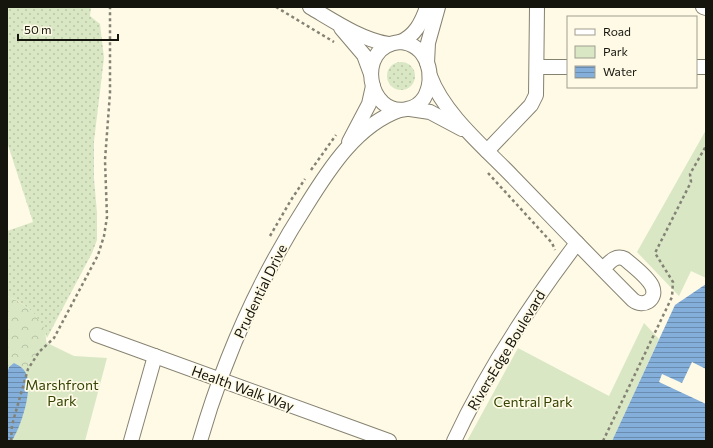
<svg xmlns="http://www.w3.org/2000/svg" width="713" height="448" font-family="Commissioner,sans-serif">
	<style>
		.grass { fill: url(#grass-dots) }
		.forest { fill: url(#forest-crowns) }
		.park { fill: #d9e7c4 }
		.water { fill: url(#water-rules) }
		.pier { fill: #fefae6 }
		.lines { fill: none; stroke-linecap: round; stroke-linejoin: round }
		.minor-casing { stroke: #868270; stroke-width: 16 }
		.path { stroke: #848275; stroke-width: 2.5; stroke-dasharray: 3 3; stroke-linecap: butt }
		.minor { stroke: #fff; stroke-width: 14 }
		.labels { text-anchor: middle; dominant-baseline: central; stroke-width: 3.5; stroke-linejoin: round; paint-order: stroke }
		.street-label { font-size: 14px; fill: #15140d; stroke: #fefae6 }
		.park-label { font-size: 14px; fill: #324302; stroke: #fefae6 }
	</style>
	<defs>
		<pattern id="grass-dots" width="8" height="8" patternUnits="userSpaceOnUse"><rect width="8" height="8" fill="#d9e7c4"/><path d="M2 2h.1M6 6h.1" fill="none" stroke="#b9c5a7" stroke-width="1.8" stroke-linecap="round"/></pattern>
		<pattern id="forest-crowns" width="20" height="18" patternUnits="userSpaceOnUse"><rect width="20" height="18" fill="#d9e7c4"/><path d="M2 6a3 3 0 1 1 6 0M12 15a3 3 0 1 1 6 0" fill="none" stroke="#b9c5a7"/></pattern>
		<pattern id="water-rules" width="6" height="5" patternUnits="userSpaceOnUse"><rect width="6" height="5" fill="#83afda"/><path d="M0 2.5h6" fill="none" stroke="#6a8daf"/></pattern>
	</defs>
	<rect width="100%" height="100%" fill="#fefae6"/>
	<g class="grass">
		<path d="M7 7H91L90 16 100 24 104 58 94 141V179L97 213V240L92 253 47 338C42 318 26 303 7 296V231L33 222 7 142Z"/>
		<circle cx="401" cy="76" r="14"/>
	</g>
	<path class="forest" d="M7 296C24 303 37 313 45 330L58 441H12C22 424 25 406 27 387L9 367 7 373Z"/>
	<g class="park">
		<polygon points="706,130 706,278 691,271 679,296 637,252"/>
		<polygon points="644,323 659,339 612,441 467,441 518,348 609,396"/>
		<polygon points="43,341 74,356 107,358 85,441 12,441 19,429 24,412 27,387 27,375"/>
	</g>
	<g class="water">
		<polygon points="706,284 706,441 612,441 675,305"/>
		<path d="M14 363C20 366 25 369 27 376 32 393 21 426 12 441H7V373L9 367Z"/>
	</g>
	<polygon class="pier" points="692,362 706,369 706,404 659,382 662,374 682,383"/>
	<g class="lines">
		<g class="minor-casing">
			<g id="minor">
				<path d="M310 7C334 21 360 39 388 44"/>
				<polyline points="703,7 706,8"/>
				<polyline points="341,28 364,55 371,74"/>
				<path d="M400 42C427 44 437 76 424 98 420 104 414 108 407 109 368 118 354 46 400 42Z"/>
				<path d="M400 42C415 36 422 22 427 7"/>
				<polyline points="427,63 428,43 438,7"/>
				<polyline points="537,67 568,67"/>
				<polyline points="696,67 706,67"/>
				<path d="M430 76C444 114 484 147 512 176 552 217 592 259 633 300 643 308 658 300 652 286 647 276 633 266 625 259 615 254 609 263 603 269"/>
				<polyline points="410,109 430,112 462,129"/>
				<polyline points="349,142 369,104 373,86"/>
				<polyline points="487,151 531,105 536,95 537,7"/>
				<polyline points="97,335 389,441"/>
				<polyline points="131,441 155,356"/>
				<path d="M200 441C224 358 259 279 306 206 329 169 357 125 400 110"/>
				<path d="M454 441C487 370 530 305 577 243"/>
			</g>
		</g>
		<g class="path">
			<polyline points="276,7 334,42"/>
			<polyline points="311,170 336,135"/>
			<polyline points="488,173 552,243 555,250"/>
			<polyline points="270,236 291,200 305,179"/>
			<polyline points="11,441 12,425 28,369 39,352 54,338 98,255 104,236 107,217 105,160 110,93 110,7"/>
			<polyline points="603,441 672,297 673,282 655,253 691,182 690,174 706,146"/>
		</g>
		<use href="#minor" class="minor"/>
	</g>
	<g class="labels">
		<g class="street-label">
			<text transform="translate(260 291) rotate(-64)">Prudential Drive</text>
			<text transform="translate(506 350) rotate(-59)">RiversEdge Boulevard</text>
			<text transform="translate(243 388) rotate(20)">Health Walk Way</text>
		</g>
		<g class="park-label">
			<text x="62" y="384">Marshfront<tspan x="62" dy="16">Park</tspan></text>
			<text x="533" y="401">Central Park</text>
		</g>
	</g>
	<rect width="713" height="448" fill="none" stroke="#15140d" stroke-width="16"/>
	<rect x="567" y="16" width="130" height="72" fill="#fefae6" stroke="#a19e8f"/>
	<rect x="575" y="29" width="20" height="6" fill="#ffffff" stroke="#a19e8f"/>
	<text x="603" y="36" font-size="12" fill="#15140d">Road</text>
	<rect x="575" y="46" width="20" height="12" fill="#d9e7c4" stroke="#a19e8f"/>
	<text x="603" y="56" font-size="12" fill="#15140d">Park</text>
	<rect x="575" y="66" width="20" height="12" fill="url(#water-rules)" stroke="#a19e8f"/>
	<text x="603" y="76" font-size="12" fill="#15140d">Water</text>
	<path d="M18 34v6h100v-6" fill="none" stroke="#15140d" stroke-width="2"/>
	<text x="24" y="34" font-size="12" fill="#15140d" stroke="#fefae6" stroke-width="3" paint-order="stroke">50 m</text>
</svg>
